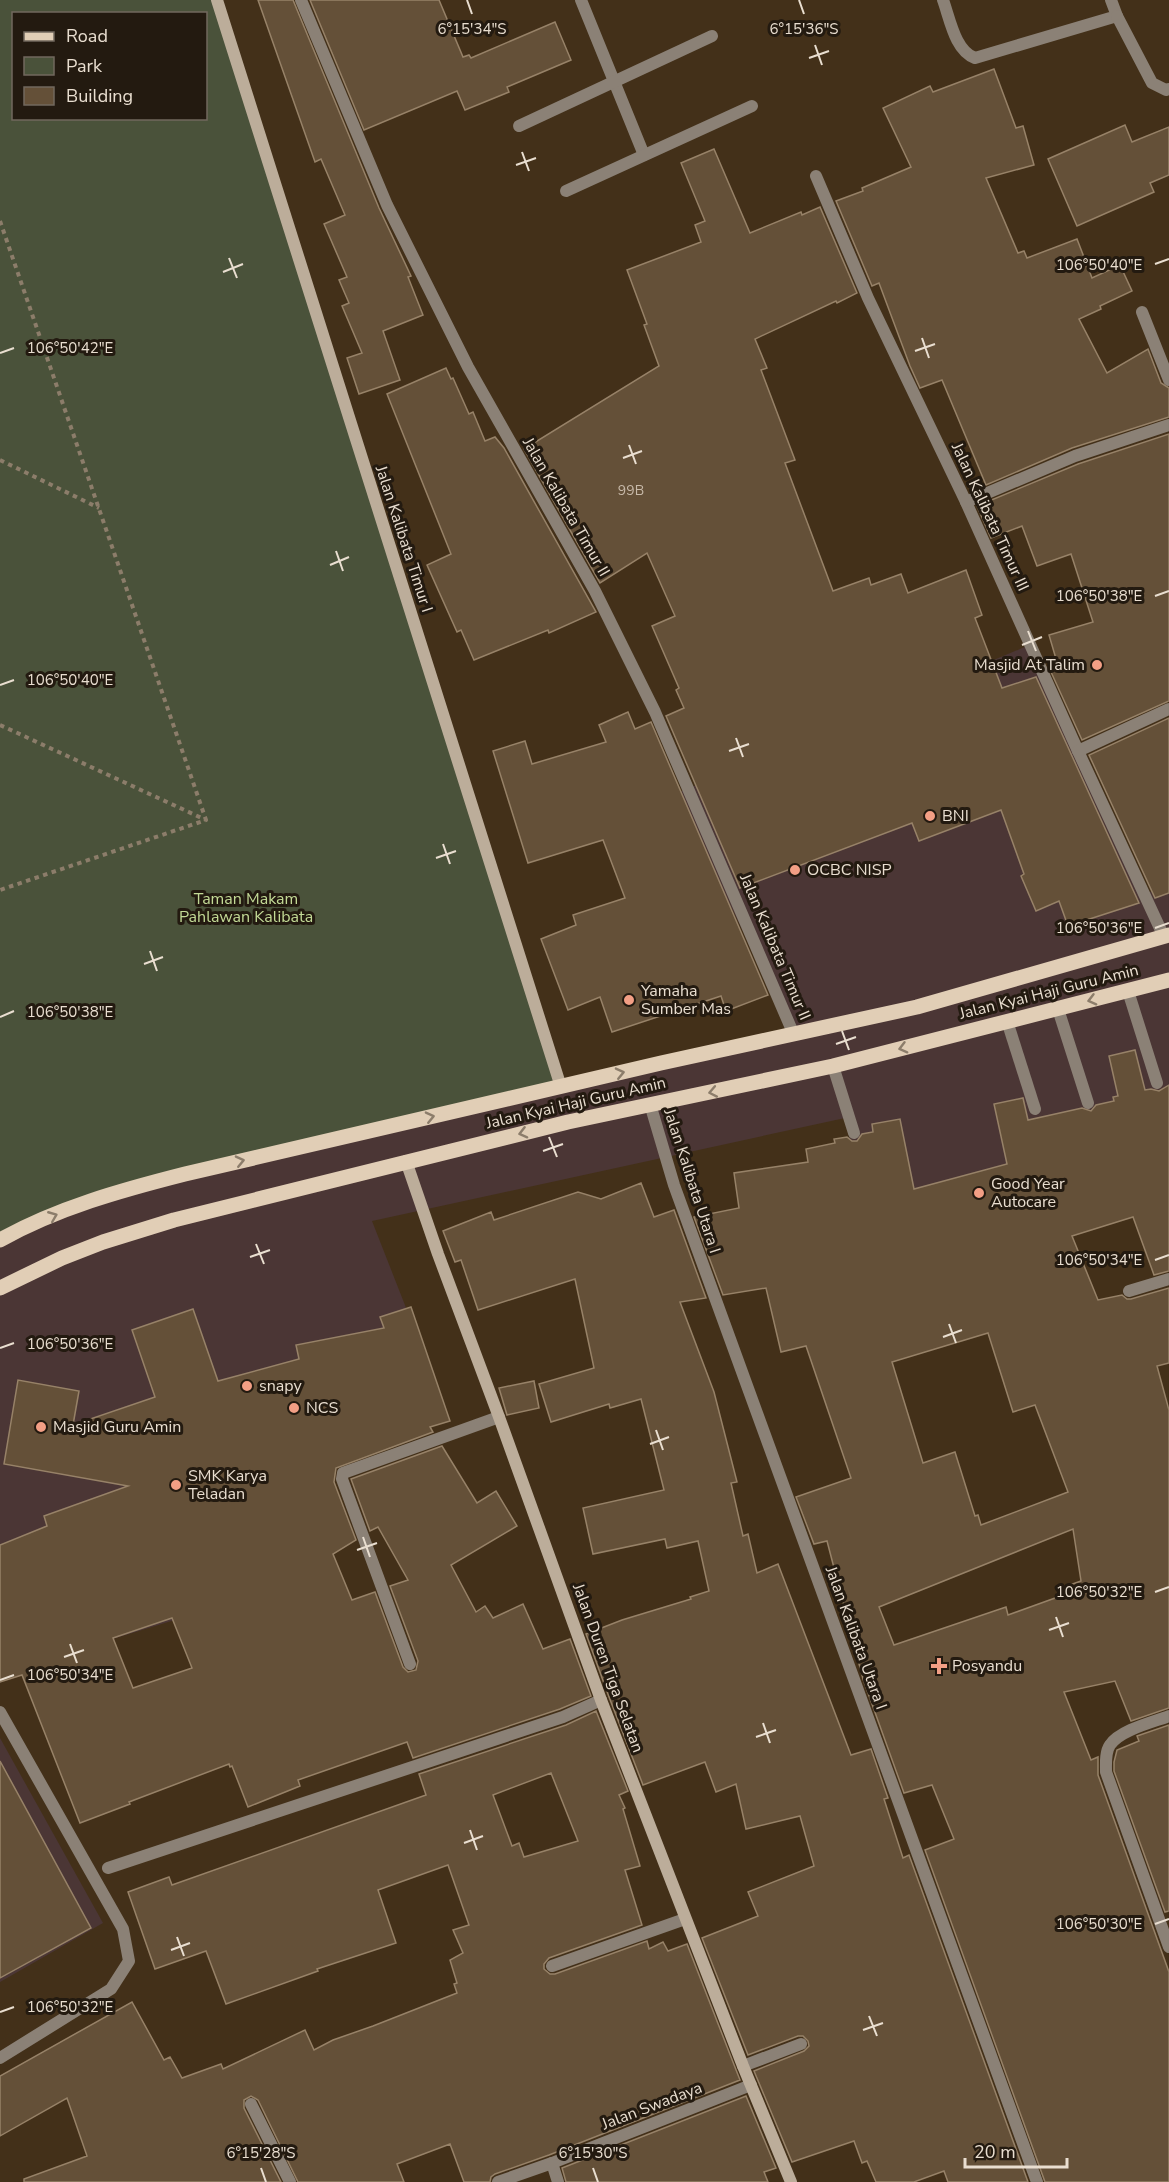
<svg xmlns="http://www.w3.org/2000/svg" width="1169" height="2182" font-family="'Nunito Sans',sans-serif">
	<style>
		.commercial { fill: #4b3635 }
		.green { fill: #4a523a; fill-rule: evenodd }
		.building { fill: #645038; stroke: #978268; stroke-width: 1.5; fill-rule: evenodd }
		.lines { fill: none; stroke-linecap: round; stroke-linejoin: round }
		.path { stroke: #8c7d6a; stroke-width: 4; stroke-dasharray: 4.5 4.5; stroke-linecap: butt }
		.lane { stroke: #8b8176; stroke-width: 12 }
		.street { stroke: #8b8176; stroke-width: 12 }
		.secondary { stroke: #bcad9a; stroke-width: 12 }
		.primary { stroke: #e1ceb6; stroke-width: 15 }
		.oneway { stroke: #8c7d6b }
		.ticks { fill: none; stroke: #e9ded0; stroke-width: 2 }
		.poi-dot { fill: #f39f85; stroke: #231a10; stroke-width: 2 }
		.labels { text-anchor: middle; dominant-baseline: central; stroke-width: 6; stroke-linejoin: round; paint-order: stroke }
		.number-label { font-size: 14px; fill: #c8baaa }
		.street-label { font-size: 16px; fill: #e9ded0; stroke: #231a10 }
		.poi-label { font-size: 16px; fill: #e9ded0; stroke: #231a10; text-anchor: start }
		.park-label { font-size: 16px; fill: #c3da96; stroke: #231a10 }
		.ticks-label { font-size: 15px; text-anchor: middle; fill: #e9ded0; stroke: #231a10; stroke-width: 6; stroke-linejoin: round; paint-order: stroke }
	</style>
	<rect width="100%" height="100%" fill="#433019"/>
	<g class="commercial">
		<polygon points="1027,646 1139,895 1169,886 1169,1171 874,1253 845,1118 372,1221 450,1420 239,1460 282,1587 28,1665 0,1683 0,1241 121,1191 794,1034 675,794"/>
		<polygon points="0,1738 103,1923 0,1982"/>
	</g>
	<path class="green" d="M0 0H218L561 1087 121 1191 0 1240ZM14 14H206V118H14Z"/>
	<g class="building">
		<polygon points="258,0 293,0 379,208 411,276 408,277 423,315 383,331 400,380 359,394 347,358 362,353 342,306 349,303 339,280 347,277 324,224 345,215 321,159 315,162"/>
		<polygon points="310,0 439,0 463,57 469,55 471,58 555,22 571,60 507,87 509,92 465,110 457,91 364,130"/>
		<polygon points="994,69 1016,128 1023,126 1034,165 986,178 1018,253 1024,251 1027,258 1077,239 1092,278 1120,265 1132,291 1100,306 1101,309 1079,319 1107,373 1148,349 1161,383 1169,388 1169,417 1072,448 986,485 942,380 920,388 910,366 879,283 872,286 836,201 863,191 862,188 911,167 883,108 930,86 933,92"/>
		<polygon points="1125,125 1132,142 1169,127 1169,175 1150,183 1154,192 1077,226 1048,159"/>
		<polygon points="714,149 750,233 801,212 802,215 820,207 857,293 837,303 836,301 755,339 767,368 761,370 795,460 785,463 833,591 869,578 871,585 901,574 908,593 966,570 982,615 975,618 1002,688 1036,677 1139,903 1068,926 1059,901 1036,911 1021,876 1024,874 1001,810 919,841 912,823 740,888 666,716 684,708 676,690 679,688 652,626 675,616 647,553 600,583 524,449 659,366 644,325 647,324 627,270 701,242 695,225 705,221 681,163"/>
		<polygon points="446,368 451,379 453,378 469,414 473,412 485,441 495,437 504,448 596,612 549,633 548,630 474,660 461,630 457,632 427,565 451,554 387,394"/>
		<polygon points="1169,434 1169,701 1082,740 1051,672 1059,669 1049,635 1093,622 1071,554 1037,566 1022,526 991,538 977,506 1078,464"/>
		<polygon points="628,712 635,729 651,722 768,995 726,1011 721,996 612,1032 600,997 568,1010 541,939 576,925 573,915 625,898 603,840 528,863 493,751 525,741 532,764 606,742 599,725"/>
		<polygon points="1169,718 1169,893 1155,898 1089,755"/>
		<path d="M1135 1050 1145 1090 1151 1089 1159 1091 1169 1085V1271L1154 1275 1133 1217 1072 1236 1098 1300 1122 1295 1127 1299H1131L1169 1288V1363L1157 1366 1169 1410V1708L1131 1721 1115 1681 1064 1692 1091 1760 1098 1757V1775L1169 1972V2182H1045L925 1850 954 1839 932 1785 904 1793 863 1679 827 1541 814 1544 796 1497 851 1478 806 1346 781 1352 766 1288 723 1295 694 1217 739 1208 734 1173 808 1162 806 1149 835 1143 834 1139 847 1137 852 1141H857L862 1134 873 1132 872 1124 900 1119 914 1189 1007 1164 994 1104 1023 1098 1028 1120 1082 1108 1091 1111 1096 1105 1114 1101 1113 1097 1118 1096 1109 1056ZM988 1333 1013 1412 1035 1405 1068 1492 981 1525 978 1515 975 1516 955 1452 923 1463 892 1362ZM1073 1529 1081 1581 1067 1586 1069 1593 1008 1615 1006 1607 894 1645 879 1607Z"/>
		<polygon points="641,1183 654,1217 674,1210 706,1298 680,1302 714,1392 737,1482 731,1483 743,1536 748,1534 757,1573 778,1564 851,1755 871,1749 888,1798 884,1799 903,1858 909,1855 1028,2182 948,2182 944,2171 914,2182 876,2182 867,2161 862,2163 854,2141 792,2162 754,2071 804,2051 809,2046 808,2041 803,2036 798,2036 748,2055 702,1938 758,1916 748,1892 814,1866 800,1816 746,1829 736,1784 716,1792 705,1762 643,1785 609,1697 586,1634 622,1620 691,1599 690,1597 709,1591 698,1541 667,1548 665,1539 593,1554 583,1508 664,1490 641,1399 610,1408 609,1404 551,1422 539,1384 594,1368 575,1279 478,1310 461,1260 455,1262 443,1231 491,1212 494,1220 578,1192 601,1199"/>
		<path d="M411 1307 450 1421 430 1427 433 1432 336 1468 334 1482 356 1540 333 1554 352 1600 375 1592 403 1667 408 1672 416 1670 418 1661 390 1586 408 1580 378 1527 370 1531 351 1479 442 1446 477 1503 496 1491 517 1526 451 1565 476 1612 485 1606 493 1618 523 1604 543 1649 570 1639 591 1696 560 1709 413 1758 407 1742 298 1780 300 1786 248 1807 232 1766 230 1767 229 1764 129 1802 130 1804 80 1823 22 1675 0 1682V1545L47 1526 44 1516 128 1486 4 1464 18 1380 79 1391 73 1425 155 1397 132 1330 193 1309 218 1381 299 1359 296 1345 384 1328 380 1317ZM172 1618 192 1668 133 1688 113 1638Z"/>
		<polygon points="534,1381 539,1408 507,1415 499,1388"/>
		<path d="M596 1711 628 1791 619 1795 625 1808 623 1809 640 1866 625 1870 642 1925 549 1958 544 1964V1969L550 1974H555L647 1941 649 1949 663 1942 668 1951 687 1944 740 2080 549 2155 495 2174 491 2177 490 2182H464L450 2144 397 2164 404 2182H298L258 2100 251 2096 244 2100V2108L281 2182H24V2179L87 2156 67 2098 0 2136V2076L132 2002 164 2060 170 2057 182 2078 221 2064 223 2069 305 2030 314 2050 333 2040 373 2026 457 1993 454 1984 457 1983 450 1960 463 1953 453 1930 469 1925 448 1865 378 1890 396 1943 317 1969 318 1971 226 2004 206 1951 155 1969 128 1892 169 1877 172 1885 426 1795 419 1774 566 1725ZM551 1773 578 1841 524 1857 519 1843 512 1846 493 1795Z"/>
		<polygon points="1169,1725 1169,1911 1165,1912 1114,1771 1114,1762 1117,1750 1139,1741 1137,1736"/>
		<polygon points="0,1761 91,1928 0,1978"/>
		<polygon points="746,2096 776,2168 764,2172 768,2182 566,2182 562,2168"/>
	</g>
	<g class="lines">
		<g class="path">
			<polyline points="0,221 206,820 0,890"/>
			<polyline points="0,460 99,508"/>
			<polyline points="0,725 206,820"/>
		</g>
		<g class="lane">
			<polyline points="581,0 644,155"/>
			<path d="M943 0C950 19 955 51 975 58L1117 16 1111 0"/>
			<polyline points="1117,16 1152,83 1166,90 1169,89"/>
			<polyline points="519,126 712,36"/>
			<polyline points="566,191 752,106"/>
			<polyline points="1128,991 1157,1083"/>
			<polyline points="1058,1009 1088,1103"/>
			<polyline points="1007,1021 1035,1109"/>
			<polyline points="833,1066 854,1133"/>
			<polyline points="0,1712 123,1929 129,1961 111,1989 0,2058"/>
		</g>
		<g class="street">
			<polyline points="301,0 387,205 468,367 595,591 655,712 794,1035"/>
			<polyline points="816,176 868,298 966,502 1078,751 1164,937"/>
			<polyline points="1142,312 1169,380"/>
			<polyline points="966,502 1075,456 1169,425"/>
			<polyline points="1078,751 1169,709"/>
			<polyline points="650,1104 674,1185 1037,2182"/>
			<polyline points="1129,1291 1169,1279"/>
			<polyline points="410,1664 342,1479 343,1473 499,1417"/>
			<path d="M1169 1716C1153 1722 1120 1730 1110 1745 1105 1752 1106 1764 1106 1772L1169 1947"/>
			<polyline points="108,1868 563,1717 601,1700"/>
			<polyline points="552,1966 685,1919"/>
			<polyline points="743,2066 801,2044"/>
			<polyline points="251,2104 290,2182"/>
			<polyline points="552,2163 558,2182"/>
			<polyline points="498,2182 552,2163 751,2085"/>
		</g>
		<g class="secondary">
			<polyline points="217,0 561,1087"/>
			<polyline points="406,1161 438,1254 499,1417 601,1700 743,2066 791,2182"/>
		</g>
		<g class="primary">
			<path d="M0 1240C57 1208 122 1190 185 1174L661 1063 917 1007 1169 935"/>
			<polyline points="0,1288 62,1258 103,1242 174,1220 568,1122 833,1066 1169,980"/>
		</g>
	</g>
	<defs><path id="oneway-chevron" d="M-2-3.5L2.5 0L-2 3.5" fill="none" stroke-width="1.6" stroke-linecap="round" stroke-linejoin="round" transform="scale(1.5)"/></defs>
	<g class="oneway">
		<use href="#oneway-chevron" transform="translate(1092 1000) rotate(165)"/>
		<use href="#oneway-chevron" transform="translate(903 1048) rotate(165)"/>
		<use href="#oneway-chevron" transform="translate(620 1073) rotate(-13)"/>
		<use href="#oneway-chevron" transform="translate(713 1092) rotate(169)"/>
		<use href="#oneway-chevron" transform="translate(430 1117) rotate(-13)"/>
		<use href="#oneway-chevron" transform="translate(523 1133) rotate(166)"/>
		<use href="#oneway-chevron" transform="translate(240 1161) rotate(-13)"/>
		<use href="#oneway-chevron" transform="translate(53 1216) rotate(-22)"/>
	</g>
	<path class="ticks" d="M467 0 472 14M799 0 804 14M815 45 822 65M809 58 829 51M522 152 529 171M516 165 536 158M229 258 237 278M1155 264 1169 259M223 272 243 264M922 338 929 358M915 351 935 344M0 353 14 348M629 445 636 464M623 458 642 451M336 551 343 571M330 565 349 557M1155 596 1169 591M1028 631 1036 651M1022 645 1042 637M0 685 14 680M736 738 743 757M729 751 749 744M443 844 450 864M436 858 456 851M1155 928 1169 923M150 951 157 971M144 964 163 957M0 1017 14 1011M842 1031 849 1050M836 1044 856 1037M549 1137 557 1157M543 1151 563 1144M256 1244 264 1264M250 1257 270 1250M1155 1260 1169 1255M949 1324 956 1343M943 1337 962 1330M0 1348 14 1343M656 1430 663 1450M650 1444 669 1437M363 1537 370 1557M357 1550 377 1543M1155 1592 1169 1587M1056 1617 1063 1637M1049 1630 1069 1623M70 1644 77 1663M64 1657 84 1650M0 1680 14 1675M763 1723 770 1743M756 1737 776 1730M470 1830 477 1850M464 1843 483 1836M1155 1924 1169 1919M177 1937 184 1956M171 1950 190 1943M0 2012 14 2007M869 2016 877 2036M863 2030 883 2023M261 2168 266 2182M593 2168 598 2182"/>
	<g class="poi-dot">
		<circle cx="1097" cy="665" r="6"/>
		<circle cx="930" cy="816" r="6"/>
		<circle cx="795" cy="870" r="6"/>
		<circle cx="629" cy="1000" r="6"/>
		<circle cx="979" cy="1193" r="6"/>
		<circle cx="247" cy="1386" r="6"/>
		<circle cx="294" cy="1408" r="6"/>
		<circle cx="41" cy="1427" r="6"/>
		<circle cx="176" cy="1485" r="6"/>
		<path d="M936 1657h6v6h6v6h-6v6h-6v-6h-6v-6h6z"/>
	</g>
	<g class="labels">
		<g class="number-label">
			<text x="631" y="490">99B</text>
		</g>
		<g class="street-label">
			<text transform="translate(566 507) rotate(60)">Jalan Kalibata Timur II</text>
			<text transform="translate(990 517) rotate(65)">Jalan Kalibata Timur III</text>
			<text transform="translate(404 539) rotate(72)">Jalan Kalibata Timur I</text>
			<text transform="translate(775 947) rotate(67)">Jalan Kalibata Timur II</text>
			<text transform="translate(1049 992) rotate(-14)">Jalan Kyai Haji Guru Amin</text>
			<text transform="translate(576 1103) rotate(-13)">Jalan Kyai Haji Guru Amin</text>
			<text transform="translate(692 1181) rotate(72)">Jalan Kalibata Utara I</text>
			<text transform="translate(856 1638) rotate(70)">Jalan Kalibata Utara I</text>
			<text transform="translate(608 1668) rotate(70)">Jalan Duren Tiga Selatan</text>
			<text transform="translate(652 2106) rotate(-21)">Jalan Swadaya</text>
		</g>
		<g class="poi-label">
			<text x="1085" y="665" text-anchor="end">Masjid At Talim</text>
			<text x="942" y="816">BNI</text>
			<text x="807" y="870">OCBC NISP</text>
			<text x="641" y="991">Yamaha<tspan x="641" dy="18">Sumber Mas</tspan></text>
			<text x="991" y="1184">Good Year<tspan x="991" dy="18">Autocare</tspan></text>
			<text x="259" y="1386">snapy</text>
			<text x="306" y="1408">NCS</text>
			<text x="53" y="1427">Masjid Guru Amin</text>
			<text x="188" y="1476">SMK Karya<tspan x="188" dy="18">Teladan</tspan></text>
			<text x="952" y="1666">Posyandu</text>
		</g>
		<g class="park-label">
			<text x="246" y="899">Taman Makam<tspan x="246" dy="18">Pahlawan Kalibata</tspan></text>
		</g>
	</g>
	<g class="ticks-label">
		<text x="804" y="34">6°15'36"S</text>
		<text x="472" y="34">6°15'34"S</text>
		<text x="1099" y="270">106°50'40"E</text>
		<text x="70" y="353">106°50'42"E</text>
		<text x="1099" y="601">106°50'38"E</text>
		<text x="70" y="685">106°50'40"E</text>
		<text x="1099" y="933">106°50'36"E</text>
		<text x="70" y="1017">106°50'38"E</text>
		<text x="1099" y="1265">106°50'34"E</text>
		<text x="70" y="1349">106°50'36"E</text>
		<text x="1099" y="1597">106°50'32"E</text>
		<text x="70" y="1680">106°50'34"E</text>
		<text x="1099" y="1929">106°50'30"E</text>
		<text x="70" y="2012">106°50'32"E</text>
		<text x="261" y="2158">6°15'28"S</text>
		<text x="593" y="2158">6°15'30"S</text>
	</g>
	<rect x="12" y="12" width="195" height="108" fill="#231a10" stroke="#72685d" stroke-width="1.5"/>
	<rect x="24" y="32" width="30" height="9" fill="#e1ceb6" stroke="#72685d" stroke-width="1.5"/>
	<text x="66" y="42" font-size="18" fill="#e9ded0">Road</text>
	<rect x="24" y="57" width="30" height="18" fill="#4a523a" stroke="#72685d" stroke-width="1.5"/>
	<text x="66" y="72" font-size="18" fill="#e9ded0">Park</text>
	<rect x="24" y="87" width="30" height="18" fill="#645038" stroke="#72685d" stroke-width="1.5"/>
	<text x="66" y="102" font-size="18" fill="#e9ded0">Building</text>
	<path d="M965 2158v9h102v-9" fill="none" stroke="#e9ded0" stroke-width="3"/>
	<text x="974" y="2158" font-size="18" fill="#e9ded0" stroke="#231a10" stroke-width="4.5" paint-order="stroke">20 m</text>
</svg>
